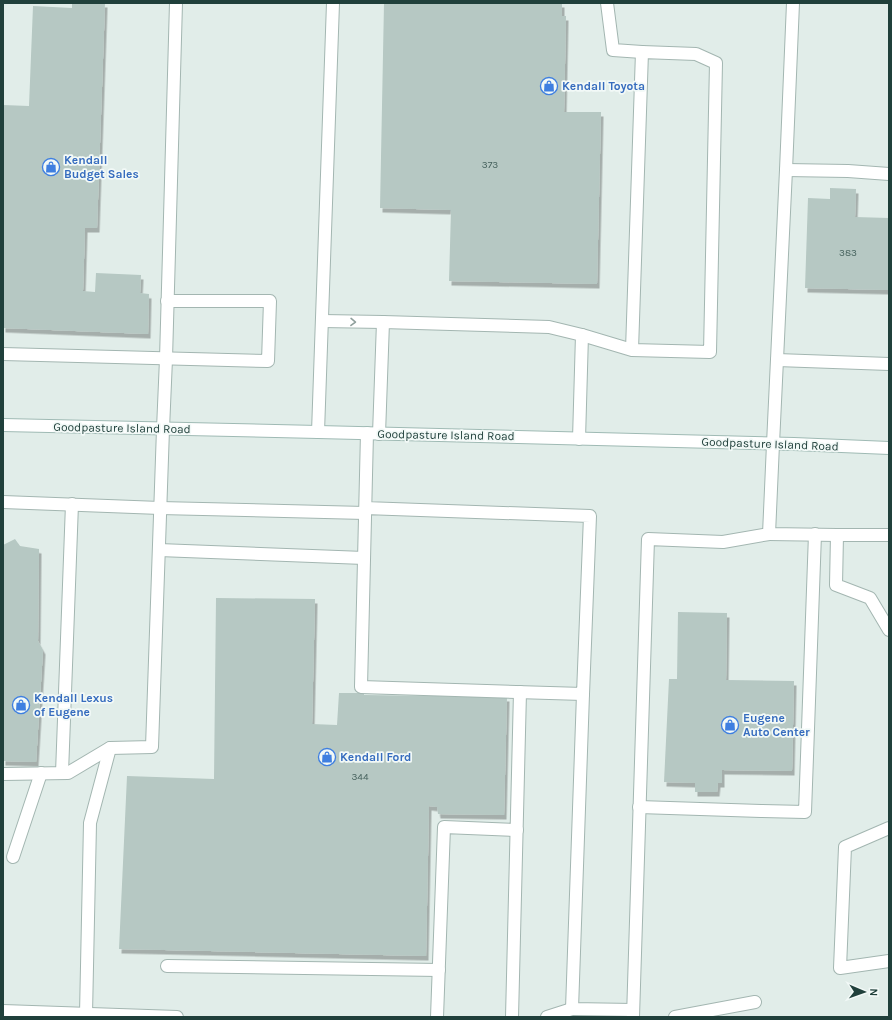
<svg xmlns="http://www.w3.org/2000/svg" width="892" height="1020" font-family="Karla,sans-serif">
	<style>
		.building { fill: #b6c8c3; filter: url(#shadow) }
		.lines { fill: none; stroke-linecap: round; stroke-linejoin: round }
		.lane-casing { stroke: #a3b6b1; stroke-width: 14 }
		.secondary-casing { stroke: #9fbab4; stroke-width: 14 }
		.lane { stroke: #fff; stroke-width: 12 }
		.secondary { stroke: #fff; stroke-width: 12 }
		.oneway { stroke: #90a09d }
		.labels { text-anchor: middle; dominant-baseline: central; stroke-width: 3.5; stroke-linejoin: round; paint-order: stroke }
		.number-label { font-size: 10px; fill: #46625d }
		.shop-label { font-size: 12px; font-weight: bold; fill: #366cbe; stroke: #f2f9f7; text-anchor: start }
		.street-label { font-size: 12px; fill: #20403b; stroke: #f2f9f7 }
	</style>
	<defs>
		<filter id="shadow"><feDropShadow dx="2.5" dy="4.5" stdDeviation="0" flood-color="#0004"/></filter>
	</defs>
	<rect width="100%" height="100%" fill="#e1ede9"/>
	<g class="building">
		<polygon points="72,3 105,3 97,228 85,228 83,291 95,292 96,273 141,275 140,293 149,294 148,334 3,328 3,105 29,106 33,6 72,8"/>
		<polygon points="384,3 562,3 562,16 566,16 564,112 601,112 597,284 449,281 451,210 380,208"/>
		<polygon points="830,188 856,189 855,217 889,218 889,290 805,288 808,198 830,199"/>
		<polygon points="15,539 20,546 39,549 38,641 43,650 36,762 3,761 3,545"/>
		<polygon points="216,598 315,599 312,724 337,725 339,693 364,693 364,695 507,697 504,815 438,814 437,807 429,806 426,956 119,949 127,776 214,779"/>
		<polygon points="678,612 727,613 726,680 794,681 792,771 722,770 722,783 718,783 717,792 695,792 695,783 664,782 669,679 677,679"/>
	</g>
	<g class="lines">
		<g class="lane-casing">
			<g id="lane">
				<polyline points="607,3 613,50 642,52"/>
				<polyline points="793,3 786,170 773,444 769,534 837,535"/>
				<polyline points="786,170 848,171 889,174"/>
				<polyline points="322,321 383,322"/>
				<polyline points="582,335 632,350 710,352 716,63 696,54 642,52 632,350"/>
				<polyline points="3,354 268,361 270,301 167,301"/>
				<polyline points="777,360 889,364"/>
				<polyline points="318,432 333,3"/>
				<polyline points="379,434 383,322 549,327 582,335 579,439"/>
				<polyline points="3,502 160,508 365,513"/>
				<polyline points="365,508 590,516 583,694 361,687 367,433"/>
				<polyline points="889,535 837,535 836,585 870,598 889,630"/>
				<polyline points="159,550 364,558"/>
				<polyline points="583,694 572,1009 633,1010"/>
				<polyline points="62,773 72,504"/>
				<polyline points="3,774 68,773 110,748 152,747 163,429 166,359 176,3"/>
				<polyline points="639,807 761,811 805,812 815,534"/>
				<polyline points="889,828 845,847 840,968 889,961"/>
				<polyline points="13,857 41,773"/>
				<polyline points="167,966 439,970"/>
				<polyline points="3,1011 177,1017"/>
				<polyline points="86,1014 90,823 110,748"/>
				<polyline points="437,1017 444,827 517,830"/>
				<polyline points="512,1017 520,692"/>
				<polyline points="547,1017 572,1009"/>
				<polyline points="633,1017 648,539 723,542 769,534"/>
				<polyline points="675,1017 755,1002"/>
			</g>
		</g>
		<g class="secondary-casing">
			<polyline id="secondary" points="3,425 318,432 794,444 889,448"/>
		</g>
		<use href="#lane" class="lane"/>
		<use href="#secondary" class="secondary"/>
	</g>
	<defs><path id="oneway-chevron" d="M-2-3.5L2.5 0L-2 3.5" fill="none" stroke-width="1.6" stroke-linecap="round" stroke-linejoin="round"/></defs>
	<use class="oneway" href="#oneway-chevron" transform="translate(353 322) rotate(1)"/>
	<defs>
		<g id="shop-ring" transform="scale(0.9)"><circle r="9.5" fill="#f2f9f7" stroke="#3f7fe0" stroke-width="1.5"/><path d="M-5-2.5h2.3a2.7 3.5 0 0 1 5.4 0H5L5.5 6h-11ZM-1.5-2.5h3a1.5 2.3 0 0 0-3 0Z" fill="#3f7fe0"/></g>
	</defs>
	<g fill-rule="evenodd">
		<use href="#shop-ring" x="549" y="86"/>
		<use href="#shop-ring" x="51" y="167"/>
		<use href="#shop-ring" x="21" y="705"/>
		<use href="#shop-ring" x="730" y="725"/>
		<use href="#shop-ring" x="327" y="757"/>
	</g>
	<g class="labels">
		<g class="number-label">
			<text x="490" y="165">373</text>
			<text x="848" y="253">383</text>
			<text x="360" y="777">344</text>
		</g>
		<g class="shop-label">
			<text x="562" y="86">Kendall Toyota</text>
			<text x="64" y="160">Kendall<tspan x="64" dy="14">Budget Sales</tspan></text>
			<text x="34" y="698">Kendall Lexus<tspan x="34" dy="14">of Eugene</tspan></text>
			<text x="743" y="718">Eugene<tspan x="743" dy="14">Auto Center</tspan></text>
			<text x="340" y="757">Kendall Ford</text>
		</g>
		<g class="street-label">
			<text transform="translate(122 428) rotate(1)">Goodpasture Island Road</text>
			<text transform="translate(446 435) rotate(1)">Goodpasture Island Road</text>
			<text transform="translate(770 444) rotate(2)">Goodpasture Island Road</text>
		</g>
	</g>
	<rect width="892" height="1020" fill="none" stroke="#20403b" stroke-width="8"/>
	<g transform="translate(864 992) rotate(92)" stroke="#f2f9f7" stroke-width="3" paint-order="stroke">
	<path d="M0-3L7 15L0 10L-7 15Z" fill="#20403b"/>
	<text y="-6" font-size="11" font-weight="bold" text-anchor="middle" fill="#20403b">N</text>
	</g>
</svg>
